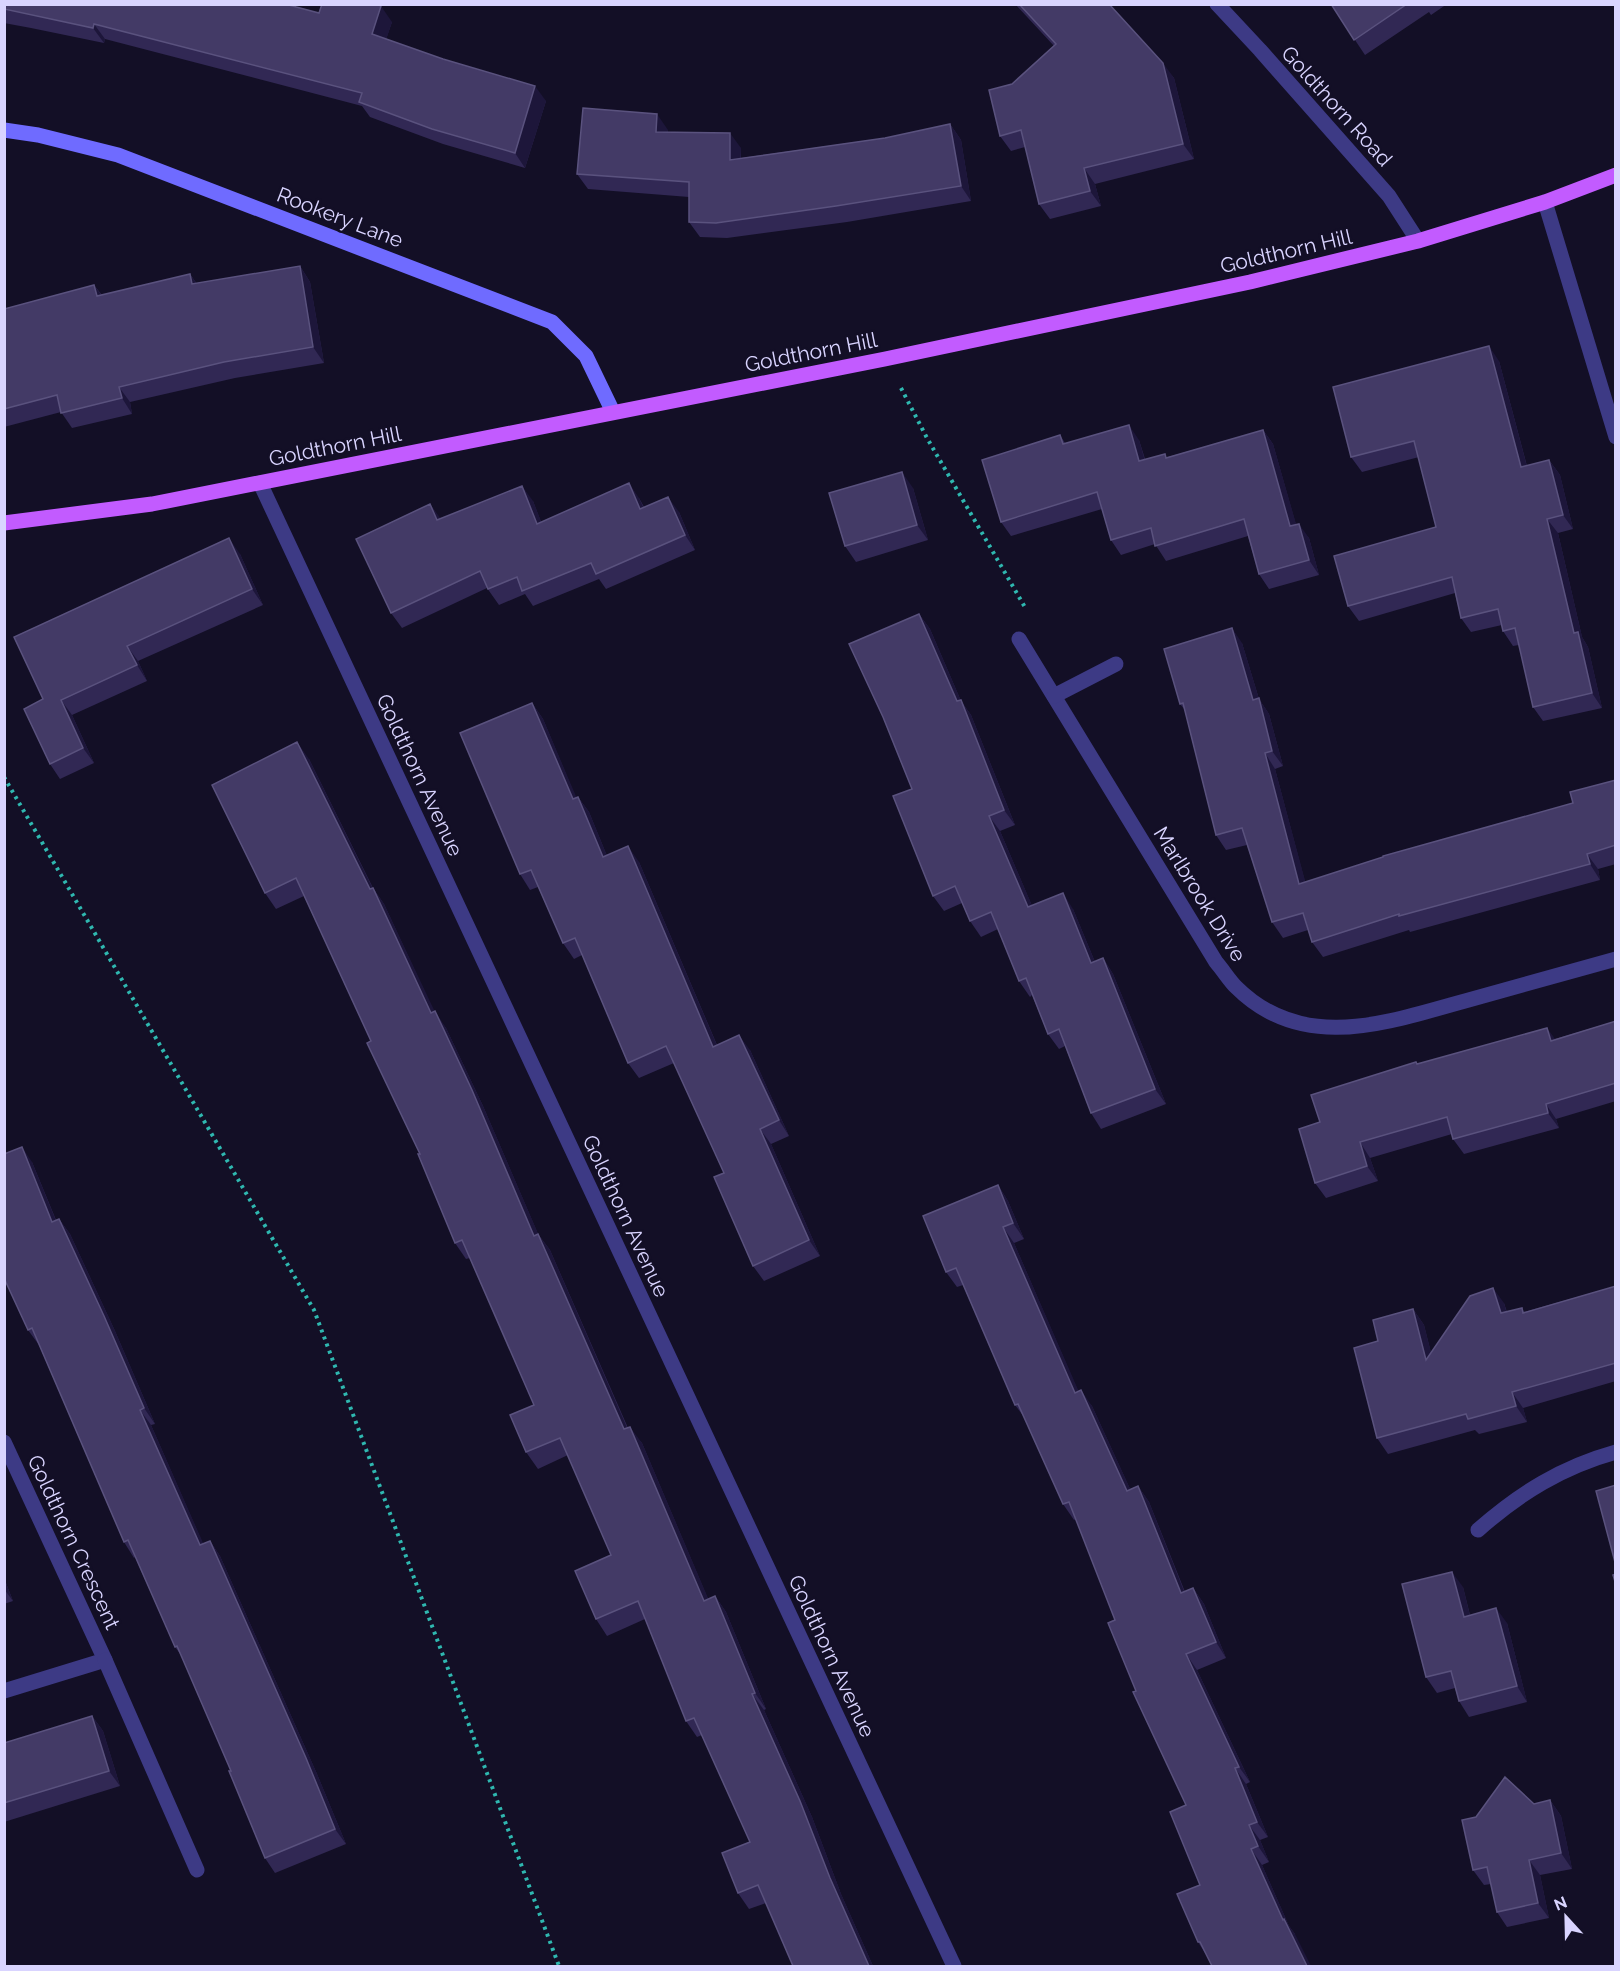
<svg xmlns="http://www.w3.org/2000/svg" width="1620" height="1971" font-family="Raleway,sans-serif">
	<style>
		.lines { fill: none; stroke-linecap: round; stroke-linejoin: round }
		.path { stroke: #2fb8b0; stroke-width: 4; stroke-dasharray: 3 4.5; stroke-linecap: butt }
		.service { stroke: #3d3a85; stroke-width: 15 }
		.minor { stroke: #3d3a85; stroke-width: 15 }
		.secondary { stroke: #6f6bff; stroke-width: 15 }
		.primary { stroke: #c25bff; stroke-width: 15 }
		.wall { fill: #312854 }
		.shaded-wall { fill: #1d163a }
		.building { fill: #433a66; stroke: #5a527e; stroke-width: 1.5 }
		.labels { text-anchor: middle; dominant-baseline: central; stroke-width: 5; stroke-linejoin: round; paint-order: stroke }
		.street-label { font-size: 21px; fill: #d9d4ff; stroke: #130f26 }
	</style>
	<rect width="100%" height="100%" fill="#130f26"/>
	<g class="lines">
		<g class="path">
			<polyline points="901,388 927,438 1026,609"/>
			<polyline points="4,777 314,1310 559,1966"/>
		</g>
		<path class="service" d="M1478 1530C1520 1493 1562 1467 1616 1452"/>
		<g class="minor">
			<polyline points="1217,4 1260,50 1389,196 1418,241"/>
			<polyline points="1545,202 1616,437"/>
			<polyline points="260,483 954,1966"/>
			<path d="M1019 639 1216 962C1223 970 1229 980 1236 987 1303 1054 1388 1022 1465 1001 1515 987 1565 973 1616 959"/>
			<polyline points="1054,696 1116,664"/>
			<polyline points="4,1442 105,1660 4,1691"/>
			<polyline points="105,1660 197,1870"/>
		</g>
		<polyline class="secondary" points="4,130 38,135 118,155 552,322 586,356 613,412"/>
		<polyline class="primary" points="4,523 152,504 885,359 1250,282 1418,241 1545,202 1616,175"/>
	</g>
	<g class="wall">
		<polygon points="4,4 319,13 392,22 386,39 546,101 525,168 443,144 370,117 362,106 105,39 104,43 31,28 4,23"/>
		<polygon points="1015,4 1109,4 1174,78 1194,159 1095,184 1101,206 1050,219 1039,204 1025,147 1011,151 1000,136 1012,84 1054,46"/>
		<polygon points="1331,4 1447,4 1431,15 1429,12 1365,55"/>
		<polygon points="950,124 961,140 971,201 847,222 727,238 700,237 689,222 689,197 588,189 577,174 668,130 668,132 741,148 741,158 885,138"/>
		<polygon points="300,266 310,282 324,363 235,378 130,402 132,414 72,428 61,412 4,427 4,309 94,285 102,295 190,274 197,284"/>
		<polygon points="1499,361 1527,466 1549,460 1560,475 1573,529 1558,533 1582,637 1588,647 1602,708 1543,721 1533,707 1519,645 1513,646 1503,631 1502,625 1471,632 1461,618 1455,593 1359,621 1348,606 1436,527 1419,457 1362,472 1351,457"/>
		<polygon points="1263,430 1273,444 1296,525 1309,538 1319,575 1269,589 1259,574 1248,536 1166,561 1155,544 1121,555 1111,540 1102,509 1011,536 1001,522 1060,435 1065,443 1139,440 1145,459 1168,457"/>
		<polygon points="913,488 928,540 856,562 845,546"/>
		<polygon points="639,498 644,507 679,512 695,550 606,589 599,579 533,606 525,594 499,605 487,588 402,628 391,613 430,504 440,519 533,501 541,522"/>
		<polygon points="240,554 263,605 138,661 147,681 72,715 94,763 60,779 50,764 43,699"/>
		<polygon points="919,614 930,629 961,701 971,715 1015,825 1000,831 1032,906 1073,909 1095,962 1103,958 1113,974 1166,1104 1101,1129 1091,1113 1065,1046 1059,1049 1048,1034 1032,995 1030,997 1019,981 998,929 981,937 970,921 962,903 944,911 933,896 912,789"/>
		<polygon points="1242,643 1259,699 1269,714 1283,766 1275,769 1305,882 1573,803 1616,780 1616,864 1598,869 1600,880 1410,932 1409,930 1323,957 1312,942 1308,930 1283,938 1272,922 1247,845 1226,850 1216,835 1185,710 1180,704"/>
		<polygon points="532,703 543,719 576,798 578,797 589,812 607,856 639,862 717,1045 750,1050 789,1136 771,1144 820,1256 764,1281 753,1266 724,1173 674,1063 639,1078 628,1063 582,955 574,959 563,943 538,887 530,890 520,874"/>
		<polygon points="309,759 373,888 384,904 434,1012 446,1028 483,1106 538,1234 550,1250 628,1428 642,1443 708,1599 715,1596 726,1612 766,1709 764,1710 812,1817 841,1894 873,1966 793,1966 766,1903 749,1909 738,1893 750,1842 702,1735 697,1737 686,1721 645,1619 607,1636 596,1619 611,1555 568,1455 538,1469 526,1452 534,1405 470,1258 466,1259 455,1243 420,1154 371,1041 304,896 276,909 265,893"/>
		<polygon points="1616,1021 1616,1101 1556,1119 1559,1128 1464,1154 1453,1139 1452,1134 1370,1158 1378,1181 1326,1198 1315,1183 1320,1122 1416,1062 1418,1064 1555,1039"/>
		<polygon points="32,1162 56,1220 59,1219 70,1234 115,1331 155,1424 151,1425 203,1544 210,1541 220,1556 317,1774 346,1844 275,1873 265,1858 231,1771 181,1655 175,1647 135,1557 134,1558 124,1542 39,1345 28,1330"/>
		<polygon points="998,1185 1008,1201 1024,1239 1014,1243 1078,1391 1092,1406 1130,1489 1138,1486 1149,1502 1185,1592 1193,1588 1204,1604 1226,1658 1197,1670 1250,1782 1246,1784 1268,1837 1260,1840 1269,1862 1262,1865 1289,1926 1295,1934 1205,1953 1198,1942 1200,1885 1186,1805 1136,1691 1115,1620 1076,1519 1074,1520 1063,1504 1024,1417 1015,1405 963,1285 957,1287 946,1272"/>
		<polygon points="1616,1286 1616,1381 1523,1408 1527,1422 1479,1434 1475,1430 1388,1454 1377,1438 1378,1341 1413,1309 1424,1325 1431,1353 1504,1303 1507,1312 1522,1308 1524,1312"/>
		<polygon points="4,1578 13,1601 4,1604"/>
		<polygon points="1463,1587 1470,1615 1507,1623 1527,1702 1469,1717 1459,1701 1455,1688 1437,1693 1426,1677"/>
		<polygon points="92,1716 103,1731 120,1786 4,1822 4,1743"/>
		<polygon points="1550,1800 1561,1816 1572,1869 1540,1875 1549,1918 1507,1927 1497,1912 1491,1884 1484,1885 1473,1870 1534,1804"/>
	</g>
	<g class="shaded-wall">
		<polygon points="381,6 392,22 383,49 372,34"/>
		<polygon points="94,24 105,39 104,43 93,28"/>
		<polygon points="1163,63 1174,78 1194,159 1183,144"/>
		<polygon points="535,86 546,101 525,168 515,153"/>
		<polygon points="657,114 668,130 666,147 656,132"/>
		<polygon points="950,124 961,140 971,201 961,186"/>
		<polygon points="730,133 741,148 740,175 730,160"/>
		<polygon points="1084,168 1095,184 1101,206 1090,191"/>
		<polygon points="300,266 310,282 324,363 313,347"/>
		<polygon points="190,274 201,290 192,284"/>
		<polygon points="94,285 105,300 97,296"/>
		<polygon points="1489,346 1499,361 1531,482 1521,467"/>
		<polygon points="119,387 130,402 132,414 122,398"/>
		<polygon points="1129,425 1139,440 1149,475 1139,461"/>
		<polygon points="1263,430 1273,444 1301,541 1290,526"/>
		<polygon points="1549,460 1560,475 1573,529 1563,515"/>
		<polygon points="902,472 913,488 928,540 917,525"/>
		<polygon points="629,483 639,498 651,524 640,509"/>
		<polygon points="522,486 533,501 548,539 537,524"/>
		<polygon points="668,497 679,512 695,550 685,535"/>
		<polygon points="430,504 441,519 437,520"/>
		<polygon points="1547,519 1558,533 1582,637 1588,647 1602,708 1592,693 1574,633"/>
		<polygon points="1299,524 1309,538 1319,575 1309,560"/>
		<polygon points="229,538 240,554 263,605 252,589"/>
		<polygon points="919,614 930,629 961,701 971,715 1015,825 1004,810"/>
		<polygon points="1232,628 1242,643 1259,699 1269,714 1283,766 1272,751 1253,700"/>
		<polygon points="127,646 138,661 147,681 137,665"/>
		<polygon points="61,700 72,715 94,763 83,748"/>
		<polygon points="532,703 543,719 584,815 573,799"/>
		<polygon points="297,742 309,759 373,889 373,888 384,904 443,1029 431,1013"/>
		<polygon points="1265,753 1275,769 1310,899 1299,884"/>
		<polygon points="578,797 589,812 614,873 603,857"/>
		<polygon points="989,816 1000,831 1039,922 1028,907"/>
		<polygon points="628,846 639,862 724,1062 713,1047"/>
		<polygon points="1587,854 1598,869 1600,880 1590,864"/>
		<polygon points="1063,893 1073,909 1102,979 1091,963"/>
		<polygon points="1103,958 1113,974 1166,1104 1155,1089"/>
		<polygon points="435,1011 446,1028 483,1106 546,1252 534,1236"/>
		<polygon points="1547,1028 1558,1043 1551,1041"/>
		<polygon points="739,1035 750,1050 789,1136 779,1120"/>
		<polygon points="1546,1104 1556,1119 1559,1128 1548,1113"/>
		<polygon points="760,1129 771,1144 820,1256 809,1240"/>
		<polygon points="1360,1142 1370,1158 1378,1181 1367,1166"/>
		<polygon points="22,1147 32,1162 63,1238 52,1222"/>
		<polygon points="998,1185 1008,1201 1024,1239 1013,1223"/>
		<polygon points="59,1219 70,1234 115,1331 155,1424 144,1408"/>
		<polygon points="1003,1227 1014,1243 1086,1408 1075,1393"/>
		<polygon points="538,1234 550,1250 635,1446 624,1429"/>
		<polygon points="1493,1288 1504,1303 1511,1329 1501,1313"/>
		<polygon points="1413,1309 1424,1325 1437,1376 1426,1360"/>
		<polygon points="1081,1390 1092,1406 1138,1506 1127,1491"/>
		<polygon points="1512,1392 1523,1408 1527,1422 1516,1406"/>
		<polygon points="140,1410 151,1425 211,1561 200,1545"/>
		<polygon points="630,1427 642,1443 716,1617 704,1601"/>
		<polygon points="1138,1486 1149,1502 1191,1609 1181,1593"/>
		<polygon points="210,1541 220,1556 317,1774 346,1844 335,1829"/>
		<polygon points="1452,1572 1463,1587 1474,1632 1464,1617"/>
		<polygon points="4,1578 13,1601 4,1589"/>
		<polygon points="1193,1588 1204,1604 1226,1658 1216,1642"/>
		<polygon points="715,1596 726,1612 766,1709 755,1693"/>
		<polygon points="1496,1608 1507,1623 1527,1702 1517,1686"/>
		<polygon points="1186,1654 1197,1670 1250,1782 1239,1767"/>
		<polygon points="752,1694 764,1710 812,1817 841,1894 873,1966 869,1966 830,1878"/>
		<polygon points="92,1716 103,1731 120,1786 109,1771"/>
		<polygon points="1235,1768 1246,1784 1268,1837 1257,1822"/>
		<polygon points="1550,1800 1561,1816 1572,1869 1561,1853"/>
		<polygon points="1249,1825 1260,1840 1269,1862 1258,1846"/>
		<polygon points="1251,1849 1262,1865 1289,1926 1295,1934 1311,1966 1307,1966 1283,1920"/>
		<polygon points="1529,1860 1540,1875 1549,1918 1538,1903"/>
	</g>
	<g class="building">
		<polygon points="4,4 285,4 319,13 322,4 376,4 381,6 372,34 443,59 535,86 515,153 432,129 359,102 362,93 94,24 93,28 4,9"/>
		<polygon points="1019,4 1109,4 1163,63 1183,144 1084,168 1090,191 1039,204 1021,130 1000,136 989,90 1012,84 1056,44"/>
		<polygon points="1331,4 1407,4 1354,40"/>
		<polygon points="583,108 657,114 656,132 730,133 730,160 885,138 950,124 961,186 836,206 716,223 689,222 689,182 577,174"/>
		<polygon points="300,266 313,347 224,362 119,387 122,398 61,413 57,395 4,409 4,309 94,285 97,296 190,274 192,284"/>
		<polygon points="1489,346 1521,467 1549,460 1563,515 1547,519 1574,633 1578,632 1592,693 1533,707 1515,628 1503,631 1498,609 1461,618 1452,577 1348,606 1334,556 1436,527 1414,441 1351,457 1333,387"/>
		<polygon points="1129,425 1139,461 1165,454 1166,458 1263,430 1290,526 1299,524 1309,560 1259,574 1244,519 1155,546 1151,528 1111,540 1097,492 1001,522 982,460 1060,435 1063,444"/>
		<polygon points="902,472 917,525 845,546 829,493"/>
		<polygon points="629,483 640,509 668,497 685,535 596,574 591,563 522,591 517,577 488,589 480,571 391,613 356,539 430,504 437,520 522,486 537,524"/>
		<polygon points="229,538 252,589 127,646 137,665 61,700 83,748 50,764 24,709 43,699 14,637"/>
		<polygon points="919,614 957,701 961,700 1004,810 989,816 1028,907 1063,893 1091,963 1103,958 1155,1089 1091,1113 1059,1029 1048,1034 1026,978 1019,981 991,912 970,921 955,886 933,896 893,796 912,789 883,717 849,644"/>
		<polygon points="1232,628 1253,700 1259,698 1272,751 1265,753 1299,884 1383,857 1383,856 1573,803 1570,792 1616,780 1616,845 1587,854 1590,864 1399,916 1399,914 1312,942 1303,913 1272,922 1242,828 1216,835 1183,703 1180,704 1164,649"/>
		<polygon points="532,703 573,799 578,797 603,857 628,846 713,1047 739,1035 779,1120 760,1129 809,1240 753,1266 714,1177 724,1173 666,1046 628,1063 575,938 563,943 531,870 520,874 460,733"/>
		<polygon points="297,742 370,889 373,888 431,1013 435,1011 472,1090 534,1236 538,1234 624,1429 630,1427 704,1601 715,1596 755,1693 752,1694 800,1801 830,1878 869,1966 793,1966 758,1885 738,1893 722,1853 750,1842 694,1718 686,1721 638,1601 596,1619 575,1571 611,1555 560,1438 526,1452 510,1415 534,1405 462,1240 455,1243 418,1154 420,1154 367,1043 371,1041 296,878 265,893 212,785"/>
		<polygon points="1616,1021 1616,1083 1546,1104 1548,1113 1453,1139 1447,1117 1360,1142 1367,1166 1315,1183 1299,1129 1320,1122 1311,1095 1416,1062 1417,1064 1547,1028 1551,1041"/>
		<polygon points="22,1147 52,1222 59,1219 104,1316 144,1408 140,1410 200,1545 210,1541 306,1758 335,1829 265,1858 229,1771 231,1771 177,1646 175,1647 128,1540 124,1542 32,1328 28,1330 4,1278 4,1154"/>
		<polygon points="998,1185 1013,1223 1003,1227 1075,1393 1081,1390 1127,1491 1138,1486 1181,1593 1193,1588 1216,1642 1186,1654 1239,1767 1235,1768 1257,1822 1249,1825 1258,1846 1251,1849 1283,1920 1284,1919 1307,1966 1212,1966 1200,1942 1198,1942 1177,1894 1200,1885 1170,1812 1186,1805 1133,1692 1136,1691 1108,1623 1115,1620 1069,1502 1063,1504 1018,1404 1015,1405 956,1268 946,1272 923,1216"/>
		<polygon points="1616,1286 1616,1363 1512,1392 1516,1406 1468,1419 1466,1414 1377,1438 1354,1348 1378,1341 1373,1320 1413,1309 1426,1360 1470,1296 1493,1288 1501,1313 1522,1308 1523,1313"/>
		<polygon points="1616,1485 1616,1566 1596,1491"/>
		<polygon points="1452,1572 1464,1617 1496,1608 1517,1686 1459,1701 1451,1671 1426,1677 1402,1584"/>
		<polygon points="1616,1574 1616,1585 1613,1575"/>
		<polygon points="92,1716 109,1771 4,1803 4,1743"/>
		<polygon points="1505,1777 1534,1804 1550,1800 1561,1853 1529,1860 1538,1903 1497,1912 1487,1867 1473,1870 1462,1820 1476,1817"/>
	</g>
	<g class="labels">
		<g class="street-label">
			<text transform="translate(1337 106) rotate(48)">Goldthorn Road</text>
			<text transform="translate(340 217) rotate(21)">Rookery Lane</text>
			<text transform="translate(1286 251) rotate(-13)">Goldthorn Hill</text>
			<text transform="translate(811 352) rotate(-11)">Goldthorn Hill</text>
			<text transform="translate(335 446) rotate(-11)">Goldthorn Hill</text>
			<text transform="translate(420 775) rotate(65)">Goldthorn Avenue</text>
			<text transform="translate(1200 894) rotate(58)">Marlbrook Drive</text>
			<text transform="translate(626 1216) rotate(65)">Goldthorn Avenue</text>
			<text transform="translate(74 1542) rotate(65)">Goldthorn Crescent</text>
			<text transform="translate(832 1656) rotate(65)">Goldthorn Avenue</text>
		</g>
	</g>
	<rect width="1620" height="1971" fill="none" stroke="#d9d4ff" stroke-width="12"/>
	<g transform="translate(1566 1917) rotate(338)" stroke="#130f26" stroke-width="4.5" paint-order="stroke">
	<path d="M0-4.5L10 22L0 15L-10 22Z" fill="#d9d4ff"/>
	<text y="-9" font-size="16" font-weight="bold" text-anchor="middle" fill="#d9d4ff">N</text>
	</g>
</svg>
